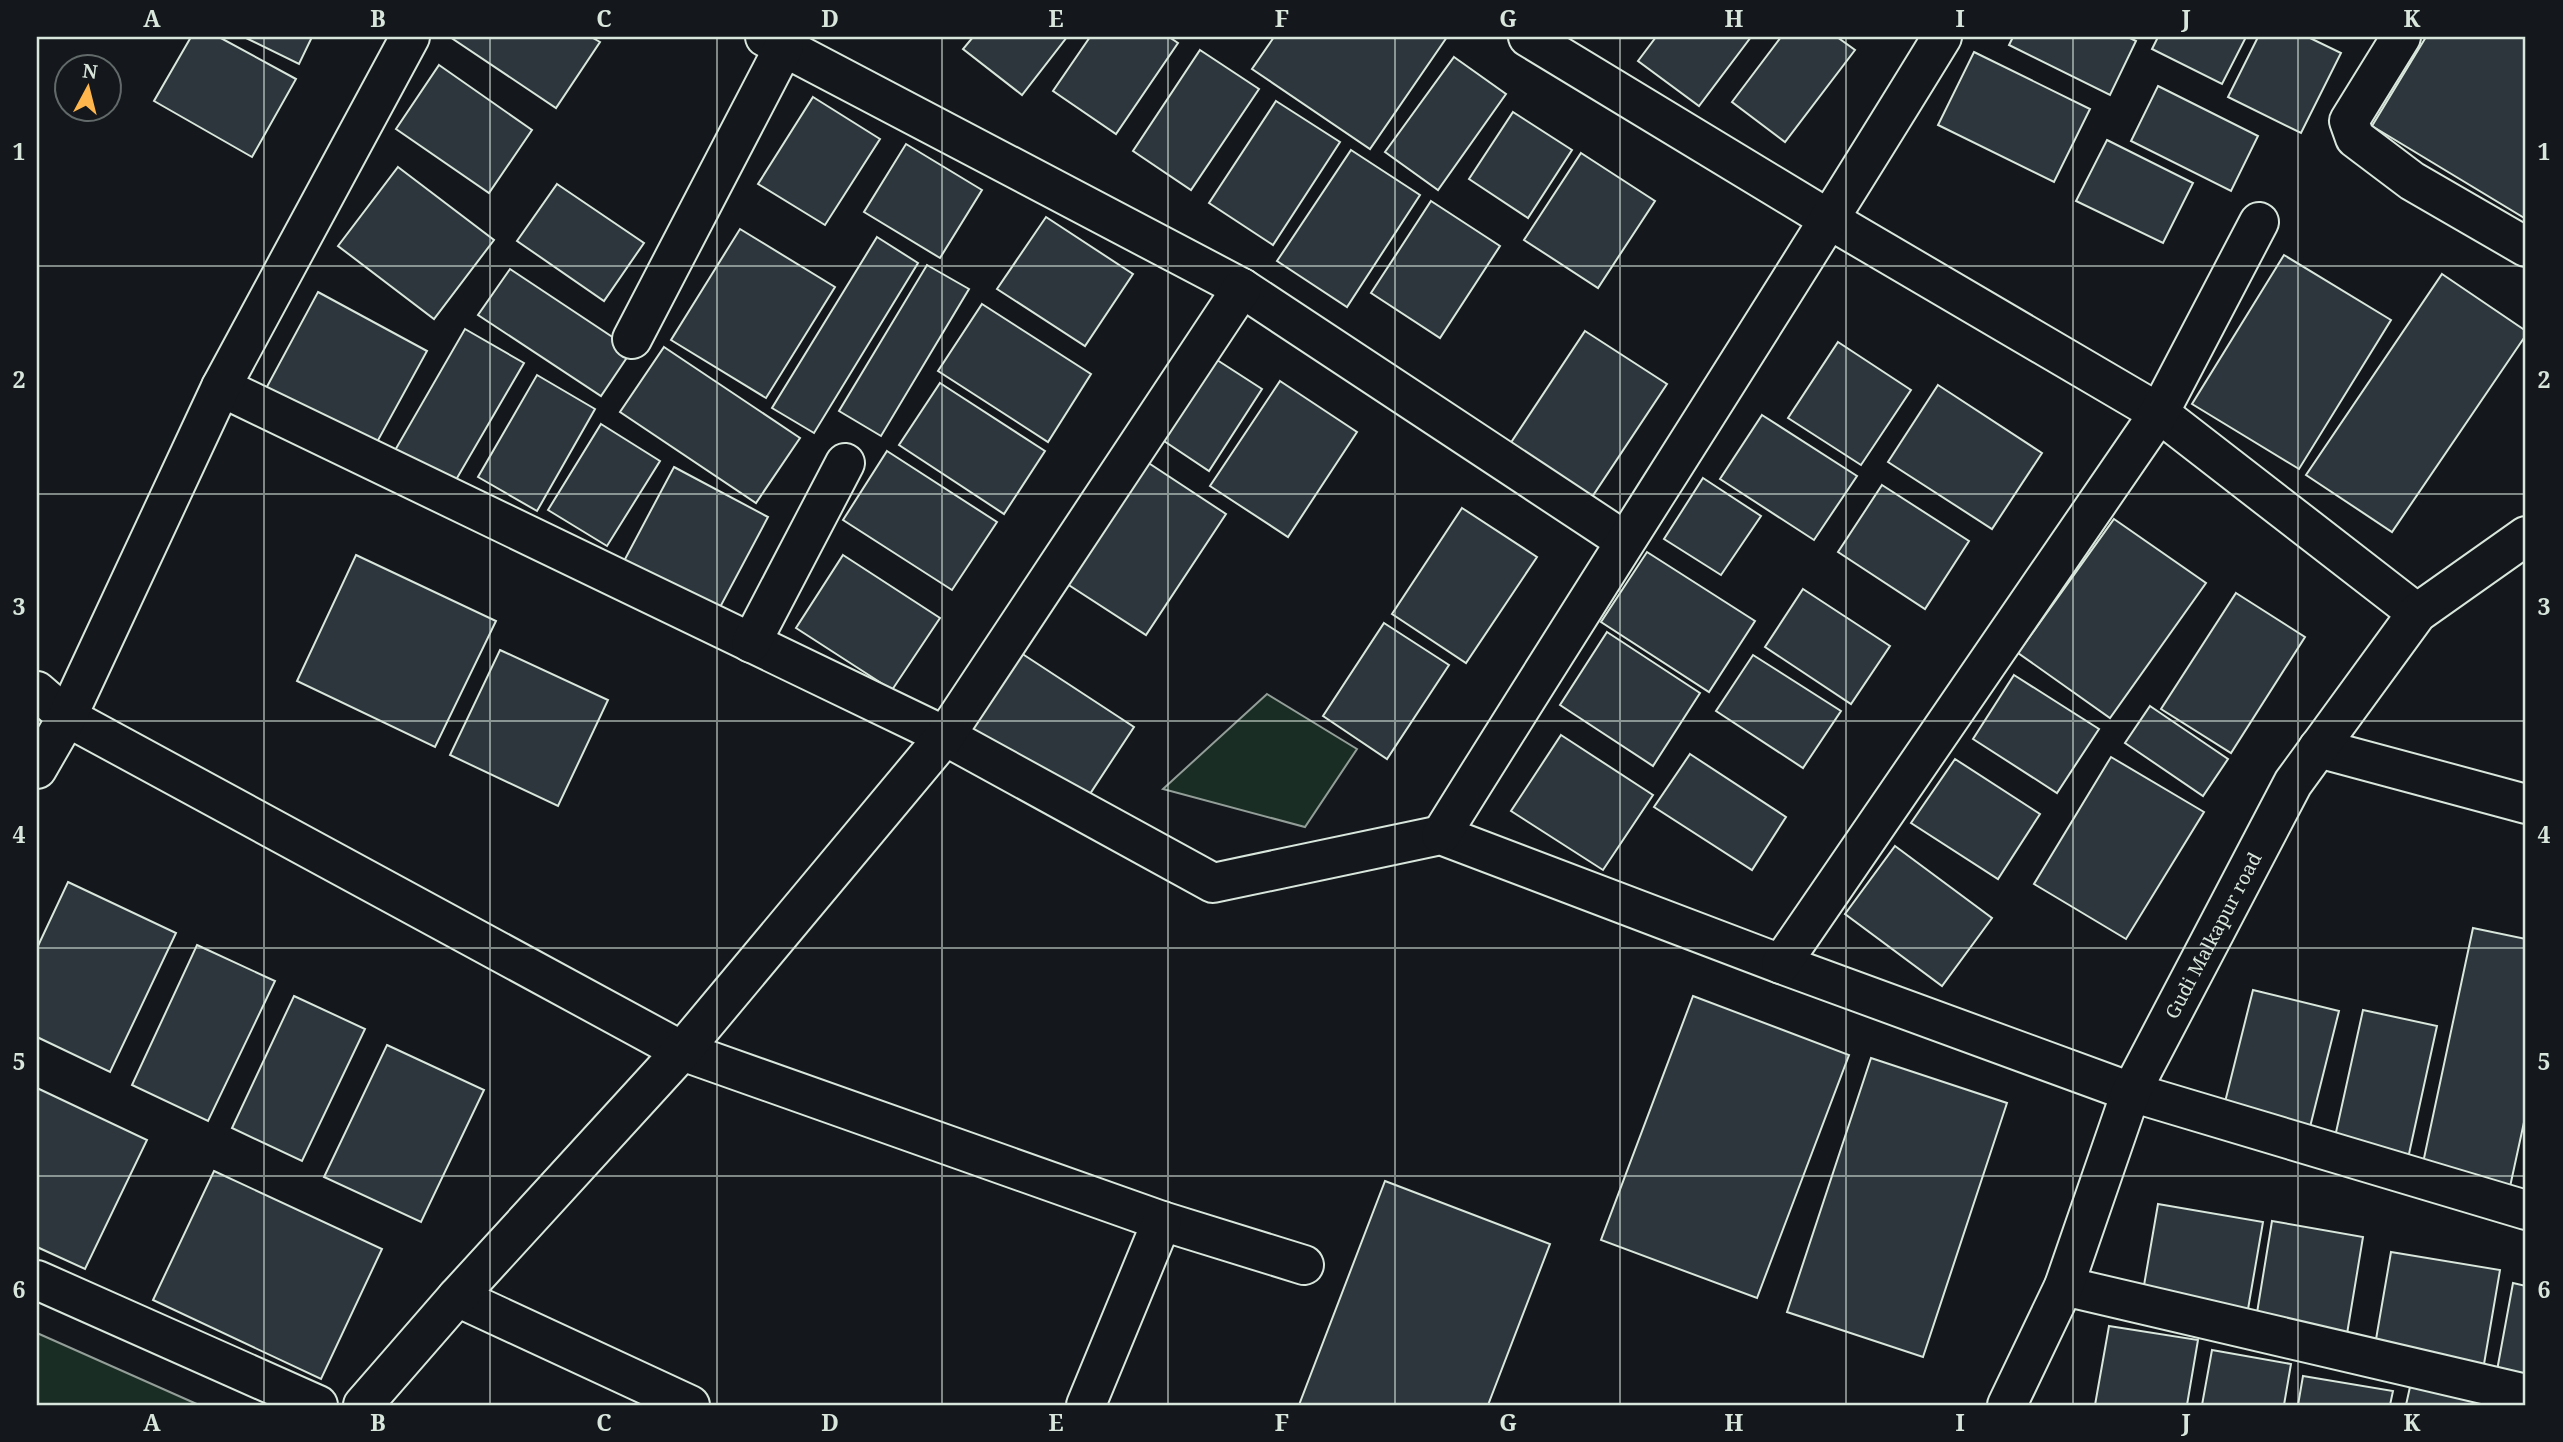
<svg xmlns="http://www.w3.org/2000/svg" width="2563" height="1442" font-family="'Noto Serif',serif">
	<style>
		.green { fill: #1a2d24; stroke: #939e99; stroke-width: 2 }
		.building { fill: #2c363c; stroke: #d8e6dc; stroke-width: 2 }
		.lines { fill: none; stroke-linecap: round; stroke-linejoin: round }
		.minor-casing { stroke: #d8e6dc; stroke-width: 42 }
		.tertiary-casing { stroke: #d8e6dc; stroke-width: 42 }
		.minor { stroke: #14181c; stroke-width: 38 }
		.tertiary { stroke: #14181c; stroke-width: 38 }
		.grid { fill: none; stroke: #d8e6dc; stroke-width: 2; stroke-opacity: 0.55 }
		.labels { text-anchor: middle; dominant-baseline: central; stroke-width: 5; stroke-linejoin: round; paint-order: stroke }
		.street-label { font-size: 19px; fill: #d8e6dc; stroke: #14181c }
		.neatline { fill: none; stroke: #d8e6dc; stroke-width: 2.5 }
		.grid-label { font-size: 23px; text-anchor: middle; font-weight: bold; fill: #d8e6dc }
	</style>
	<rect width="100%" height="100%" fill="#14181c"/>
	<g class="green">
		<polygon points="1267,694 1357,749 1305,827 1163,789"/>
		<polygon points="37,1333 199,1405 37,1405"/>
	</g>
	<g class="building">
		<polygon points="191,37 219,37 296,79 252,157 154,101"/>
		<polygon points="244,37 312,37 299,64"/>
		<polygon points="450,37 591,37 600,42 556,108"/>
		<polygon points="973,37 1067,37 1022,95 963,49"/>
		<polygon points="1090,37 1169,37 1178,43 1116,134 1053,91"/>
		<polygon points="1274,37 1447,37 1370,149 1252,69"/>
		<polygon points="1656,37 1751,37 1699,106 1638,61"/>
		<polygon points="1781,37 1837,37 1855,50 1785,142 1732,102"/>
		<polygon points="2013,37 2128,37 2136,41 2110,95 2009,45"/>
		<polygon points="2158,37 2246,37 2222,84 2152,49"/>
		<polygon points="2258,37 2308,37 2341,53 2301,133 2228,97"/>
		<polygon points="2426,37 2526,37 2526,219 2372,126"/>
		<polygon points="1200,50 1259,89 1191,190 1133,151"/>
		<polygon points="1974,52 2090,109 2054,182 1938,125"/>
		<polygon points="1454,57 1506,94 1438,190 1385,152"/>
		<polygon points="439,65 532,130 489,193 396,129"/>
		<polygon points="2158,86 2258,136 2231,191 2131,141"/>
		<polygon points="813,97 880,139 825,225 758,184"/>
		<polygon points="1276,101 1340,142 1273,245 1209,203"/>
		<polygon points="1513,112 1572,150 1528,218 1469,179"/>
		<polygon points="2107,140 2193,183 2163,243 2076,201"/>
		<polygon points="906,144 982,190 940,258 864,212"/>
		<polygon points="1351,150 1420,195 1347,307 1277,261"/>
		<polygon points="1581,153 1655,201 1598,288 1524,240"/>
		<polygon points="398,167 494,240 434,319 338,246"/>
		<polygon points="557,184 644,243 604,301 517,241"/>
		<polygon points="1431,201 1500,246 1440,338 1371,293"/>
		<polygon points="1046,217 1133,274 1085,346 997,289"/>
		<polygon points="740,229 835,287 766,398 671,340"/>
		<polygon points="877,237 918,263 814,433 772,408"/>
		<polygon points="2284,255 2391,320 2299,469 2192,404"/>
		<polygon points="927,265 969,289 881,436 839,411"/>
		<polygon points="510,269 632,350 601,396 478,315"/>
		<polygon points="2442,274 2526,331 2526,335 2392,532 2306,475"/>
		<polygon points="318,292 427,351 371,453 263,394"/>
		<polygon points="982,304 1091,374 1048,442 938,371"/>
		<polygon points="465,329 524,363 453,485 394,452"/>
		<polygon points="1585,331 1667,384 1592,497 1510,444"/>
		<polygon points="1838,342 1911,390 1861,465 1788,418"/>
		<polygon points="664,347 800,438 756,503 620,412"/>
		<polygon points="1214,358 1262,389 1209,471 1161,439"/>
		<polygon points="537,375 595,409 537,511 478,477"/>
		<polygon points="1280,381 1357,432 1288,537 1210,486"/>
		<polygon points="940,383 1045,451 1004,514 899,445"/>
		<polygon points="1938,385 2042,453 1992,529 1888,462"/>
		<polygon points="1762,415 1857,476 1814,540 1720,479"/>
		<polygon points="601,424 660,461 607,546 548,510"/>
		<polygon points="887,451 997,522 952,590 843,520"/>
		<polygon points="1141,458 1226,514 1146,635 1061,580"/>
		<polygon points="674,467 768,517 718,611 624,561"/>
		<polygon points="1703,478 1761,516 1721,575 1664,539"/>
		<polygon points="1882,485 1969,541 1925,609 1838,552"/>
		<polygon points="1462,508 1537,557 1466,663 1392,614"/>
		<polygon points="2114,519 2206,583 2110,718 2018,653"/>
		<polygon points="1647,552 1755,621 1709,692 1601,622"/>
		<polygon points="356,555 496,621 435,747 297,681"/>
		<polygon points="843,555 940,618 892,690 796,628"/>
		<polygon points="1803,589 1890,646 1851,704 1765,647"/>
		<polygon points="2236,593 2305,637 2231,753 2161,709"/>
		<polygon points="1384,623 1449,665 1387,759 1323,716"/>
		<polygon points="1607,632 1700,693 1653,766 1560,705"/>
		<polygon points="500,650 608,700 558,806 450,755"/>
		<polygon points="1021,653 1134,727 1080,809 967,736"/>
		<polygon points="1753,655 1841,711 1803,768 1716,711"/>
		<polygon points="2014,675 2099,729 2057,793 1973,739"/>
		<polygon points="2150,706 2228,759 2203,796 2125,743"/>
		<polygon points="1561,735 1653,795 1603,870 1511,811"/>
		<polygon points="1690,754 1786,817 1752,870 1654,807"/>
		<polygon points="2111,757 2204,812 2126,939 2034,884"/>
		<polygon points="1955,759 2040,814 1998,879 1911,823"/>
		<polygon points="1895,846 1992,918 1942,986 1845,914"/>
		<polygon points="68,882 176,933 110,1072 37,1037 37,948"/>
		<polygon points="2473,928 2526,939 2526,1113 2508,1196 2420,1177"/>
		<polygon points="197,945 275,981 208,1121 132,1085"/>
		<polygon points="2253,990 2339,1011 2308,1135 2222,1114"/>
		<polygon points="294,996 365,1029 302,1161 232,1128"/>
		<polygon points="1693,996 1849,1055 1757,1298 1601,1240"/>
		<polygon points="2363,1010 2437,1026 2407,1163 2333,1146"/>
		<polygon points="387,1045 484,1090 421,1222 324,1177"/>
		<polygon points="1871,1058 2007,1103 1923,1357 1787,1312"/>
		<polygon points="37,1088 147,1140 85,1269 37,1247"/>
		<polygon points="214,1171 382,1249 321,1379 153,1300"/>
		<polygon points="1385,1181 1550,1244 1488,1405 1299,1405"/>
		<polygon points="2158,1204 2263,1222 2247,1315 2142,1297"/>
		<polygon points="2272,1221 2363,1237 2346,1340 2255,1325"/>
		<polygon points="2391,1252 2500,1270 2483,1370 2374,1351"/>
		<polygon points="2513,1283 2526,1286 2526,1381 2496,1376"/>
		<polygon points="2109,1326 2198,1340 2187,1405 2095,1405"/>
		<polygon points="2212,1350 2291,1364 2284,1405 2202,1405"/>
		<polygon points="2303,1376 2393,1391 2390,1405 2298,1405"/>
		<polygon points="2410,1387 2479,1398 2477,1405 2406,1405"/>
	</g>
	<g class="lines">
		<g class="minor-casing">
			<g id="minor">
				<polyline points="765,37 1242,288 1625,541"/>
				<polyline points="1528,37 1830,220 2159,413 2417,613"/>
				<polyline points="2401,37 2349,121 2355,138 2412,181 2526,247"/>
				<polyline points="632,339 784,47"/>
				<polyline points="221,387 945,736 1213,883 1441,835 1781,964 2131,1092 2526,1210"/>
				<polyline points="751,643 845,463"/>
				<polyline points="37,691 67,717 682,1051 1162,1221 1304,1265"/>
				<polyline points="2318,748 2526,804"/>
				<polyline points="37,769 67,717 221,387 410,37"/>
				<path d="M1441 835C1607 568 1778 305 1942 37"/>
				<polyline points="1781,964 2159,413 2259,222"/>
				<polyline points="37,1280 318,1405"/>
				<polyline points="2064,1286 2526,1394"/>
				<polyline points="457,1297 690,1405"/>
				<polyline points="363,1405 457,1297 682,1051 945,736 1242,288"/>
				<polyline points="1086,1405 1162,1221"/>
			</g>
		</g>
		<g class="tertiary-casing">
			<g id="tertiary">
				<path id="s1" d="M2007 1405 2064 1286 2131 1092 2293 783 2417 613 2526 536"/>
			</g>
		</g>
		<use href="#minor" class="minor"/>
		<use href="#tertiary" class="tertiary"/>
	</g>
	<path class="grid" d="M264 37V1405M490 37V1405M717 37V1405M942 37V1405M1168 37V1405M1395 37V1405M1620 37V1405M1846 37V1405M2073 37V1405M2298 37V1405M37 266H2526M37 494H2526M37 721H2526M37 948H2526M37 1176H2526"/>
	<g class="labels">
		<g class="street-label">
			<text stroke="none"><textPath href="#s1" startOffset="514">Gudi Malkapur road</textPath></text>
		</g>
	</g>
	<rect width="2563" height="1442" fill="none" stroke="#14181c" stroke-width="77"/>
	<g transform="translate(88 88) rotate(7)"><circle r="33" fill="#14181c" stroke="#626a69" stroke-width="2"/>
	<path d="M0-5L12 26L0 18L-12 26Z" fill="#ffb74d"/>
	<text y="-10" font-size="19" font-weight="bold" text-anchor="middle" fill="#d8e6dc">N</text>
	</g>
	<rect x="38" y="38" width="2486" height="1366" class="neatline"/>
	<g class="grid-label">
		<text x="152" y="27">A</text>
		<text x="378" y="27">B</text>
		<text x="604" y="27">C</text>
		<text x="830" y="27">D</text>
		<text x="1056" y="27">E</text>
		<text x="1282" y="27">F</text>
		<text x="1508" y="27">G</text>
		<text x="1734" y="27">H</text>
		<text x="1960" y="27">I</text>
		<text x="2186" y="27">J</text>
		<text x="2412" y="27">K</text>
		<text x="19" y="160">1</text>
		<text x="2544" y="160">1</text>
		<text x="19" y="388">2</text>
		<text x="2544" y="388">2</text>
		<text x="19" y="615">3</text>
		<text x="2544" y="615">3</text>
		<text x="19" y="843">4</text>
		<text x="2544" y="843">4</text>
		<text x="19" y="1070">5</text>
		<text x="2544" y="1070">5</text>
		<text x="19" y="1298">6</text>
		<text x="2544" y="1298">6</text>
		<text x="152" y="1431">A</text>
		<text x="378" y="1431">B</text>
		<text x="604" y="1431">C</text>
		<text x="830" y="1431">D</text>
		<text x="1056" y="1431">E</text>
		<text x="1282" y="1431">F</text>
		<text x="1508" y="1431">G</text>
		<text x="1734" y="1431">H</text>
		<text x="1960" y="1431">I</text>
		<text x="2186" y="1431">J</text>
		<text x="2412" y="1431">K</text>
	</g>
</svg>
